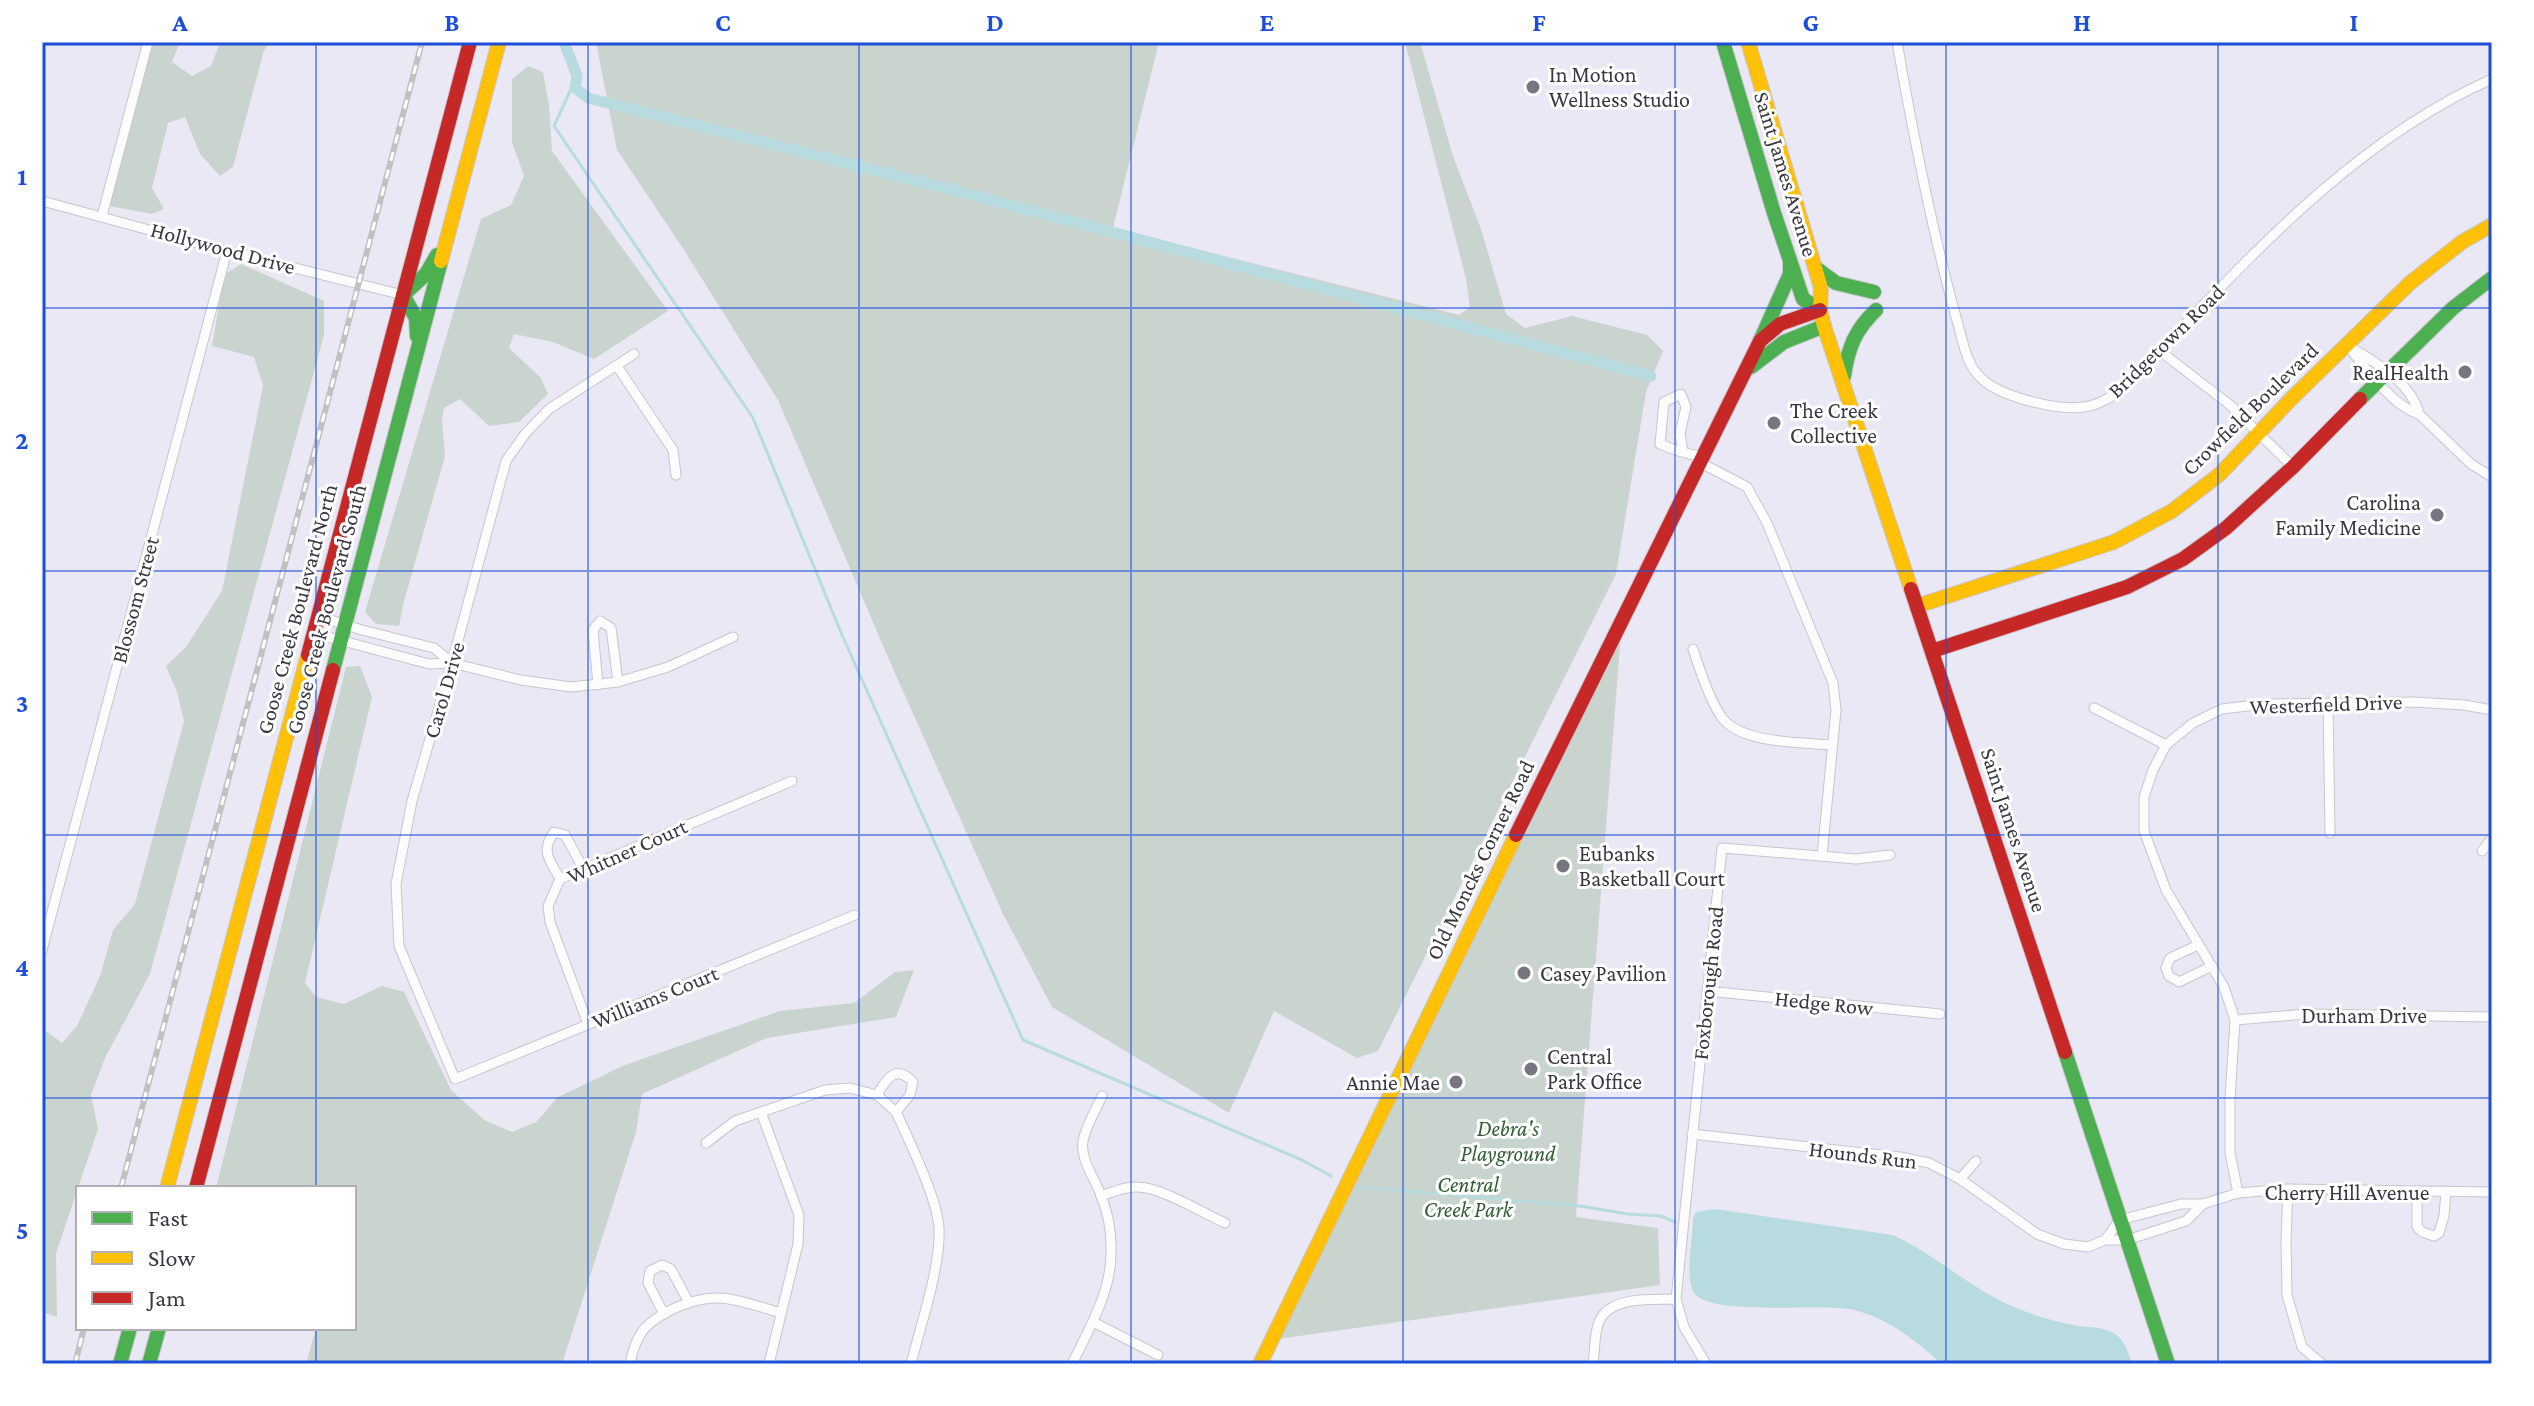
<svg xmlns="http://www.w3.org/2000/svg" width="2534" height="1406" font-family="'Crimson Pro',serif">
	<style>
		.green { fill: #cad4cf }
		.water { fill: #b7dbdf }
		.lines { fill: none; stroke-linecap: round; stroke-linejoin: round }
		.stream { stroke: #b7dbdf; stroke-width: 3 }
		.canal { stroke: #b7dbdf; stroke-width: 11 }
		.street-casing { stroke: #c7c5ce; stroke-width: 11 }
		.fast-casing { stroke: #c7c5ce; stroke-width: 16 }
		.slow-casing { stroke: #c7c5ce; stroke-width: 16 }
		.jam-casing { stroke: #c7c5ce; stroke-width: 16 }
		.street { stroke: #fcfcfd; stroke-width: 9 }
		.fast { stroke: #4caf50; stroke-width: 14 }
		.slow { stroke: #ffc107; stroke-width: 14 }
		.jam { stroke: #c62828; stroke-width: 14 }
		.rail-casing { stroke: #c1c1c4; stroke-width: 6 }
		.rail { stroke: #fff; stroke-width: 3; stroke-dasharray: 9; stroke-linecap: butt }
		.grid { fill: none; stroke: #1d4ed8; stroke-width: 2; stroke-opacity: 0.55 }
		.poi-dot { fill: #777680; stroke: #fff; stroke-width: 3 }
		.labels { text-anchor: middle; dominant-baseline: central; stroke-width: 6; stroke-linejoin: round; paint-order: stroke }
		.poi-label { font-size: 22px; fill: #393841; stroke: #fff; text-anchor: start }
		.street-label { font-size: 22px; fill: #393841; stroke: #fff }
		.park-label { font-size: 22px; font-style: italic; fill: #315d33; stroke: #fff }
		.neatline { fill: none; stroke: #1d4ed8; stroke-width: 3 }
		.grid-label { font-size: 26px; text-anchor: middle; font-weight: bold; fill: #1d4ed8 }
	</style>
	<rect width="100%" height="100%" fill="#eae8f4"/>
	<g class="green">
		<polygon points="151,42 180,42 172,62 192,76 211,66 220,42 271,42 264,50 233,167 220,176 200,154 185,117 168,123 152,188 164,209 152,214 109,206"/>
		<polygon points="596,42 1159,42 1113,228 1459,315 1470,307 1466,279 1405,42 1420,42 1453,156 1481,229 1506,314 1525,328 1572,316 1647,335 1663,351 1646,392 1616,574 1378,1051 1357,1058 1274,1011 1229,1113 1052,1007 1003,914 893,669 778,400 682,247 617,150"/>
		<polygon points="528,66 543,72 549,106 552,151 668,311 594,359 553,342 514,334 509,348 541,378 548,394 519,422 489,426 460,399 444,408 442,420 445,456 403,605 399,626 376,624 365,612 481,219 511,205 524,176 512,142 512,79"/>
		<polygon points="241,264 324,301 324,335 150,974 106,1056 91,1095 98,1129 56,1253 57,1317 42,1312 42,1028 62,1043 77,1026 100,976 113,930 135,904 184,721 177,692 166,666 186,647 222,591 263,386 254,357 212,346 224,275"/>
		<polygon points="1621,633 1576,1217 1658,1228 1660,1285 1278,1339"/>
		<polygon points="360,666 372,697 305,983 316,997 344,1004 382,986 404,992 451,1090 484,1120 512,1132 536,1122 558,1097 625,1065 780,1011 854,1003 895,972 914,970 896,1017 767,1038 642,1094 636,1132 562,1364 306,1364 316,1328 354,1328 354,1188 216,1188 346,667"/>
	</g>
	<path class="water" d="M1715 1209 1893 1235C1936 1255 1971 1289 2014 1307 2035 1316 2057 1322 2079 1326 2087 1327 2096 1327 2103 1329 2123 1334 2126 1346 2132 1364H1942C1916 1341 1888 1318 1854 1310 1825 1302 1705 1318 1693 1291 1685 1273 1693 1239 1693 1218L1696 1212Z"/>
	<g class="lines">
		<g class="stream">
			<polyline points="577,76 554,126 753,418 842,635 1023,1040 1302,1160 1331,1176"/>
			<polyline points="1359,1187 1580,1206 1628,1214 1661,1216 1675,1222"/>
		</g>
		<polyline class="canal" points="564,42 577,76 575,88 588,98 984,198 1651,376"/>
		<g class="street-casing">
			<g id="street">
				<path d="M1897 42C1913 134 1931 227 1956 317 1962 336 1965 364 1981 378 2000 397 2058 411 2084 407 2099 405 2111 397 2122 389 2235 275 2343 145 2492 79"/>
				<polyline points="42,201 227,251 403,295"/>
				<polyline points="102,216 148,42"/>
				<path d="M2347 345C2374 362 2411 381 2419 414 2392 406 2365 367 2347 345Z"/>
				<polyline points="2160,351 2230,405 2293,467"/>
				<polyline points="634,354 549,409 525,434 506,461 452,663 412,801 396,884 399,946 455,1079 855,915"/>
				<polyline points="617,366 673,450 676,475"/>
				<polyline points="2419,414 2471,464 2492,477"/>
				<path d="M1683 452 1680 433 1686 407 1681 394 1664 402 1660 444C1674 450 1687 454 1702 457"/>
				<polyline points="1699,462 1747,487 1767,523 1833,683 1836,710 1822,856"/>
				<polyline points="318,616 362,630 434,648 452,663"/>
				<polyline points="313,633 429,664 452,663 521,680 571,687 618,682 668,667 733,637"/>
				<path d="M1693 649C1699 668 1711 703 1723 719 1744 744 1802 742 1832 745"/>
				<polyline points="598,685 593,630 600,621 611,628 618,682"/>
				<polyline points="2328,703 2330,833"/>
				<polyline points="2094,708 2166,745"/>
				<polyline points="2482,851 2492,838"/>
				<path d="M560 879C550 860 540 852 554 832L565 835 583 868"/>
				<polyline points="2198,945 2170,958 2166,968 2169,976 2179,982 2212,966"/>
				<polyline points="42,950 227,251"/>
				<polyline points="1707,991 1940,1014"/>
				<polyline points="2235,1020 2306,1014 2492,1017"/>
				<polyline points="588,1024 550,922 548,906 560,879 792,781"/>
				<polyline points="761,1112 799,1215 798,1244 769,1364"/>
				<path d="M896 1112C909 1140 938 1200 939 1229 941 1266 920 1327 911 1364"/>
				<polyline points="1692,1134 1900,1157 1929,1163 1960,1179 2037,1234 2064,1244 2088,1247 2105,1240 2127,1240 2186,1221 2203,1204"/>
				<path d="M706 1143 735 1121 825 1090 850 1088 877 1095 896 1112 910 1095 913 1082C895 1063 886 1080 877 1095"/>
				<polyline points="1960,1179 1976,1161"/>
				<polyline points="2288,1189 2286,1240 2287,1295 2302,1347 2322,1364"/>
				<polyline points="2417,1191 2417,1227 2422,1232 2434,1236 2439,1233 2444,1216 2446,1191"/>
				<polyline points="2238,1193 2230,1153 2230,1098 2235,1020 2224,987 2166,890 2144,831 2144,797 2153,770 2166,745 2193,723 2222,709 2264,704 2414,702 2464,705 2492,710"/>
				<path d="M1101 1196C1113 1192 1125 1186 1138 1187 1160 1187 1203 1213 1225 1223"/>
				<polyline points="2105,1240 2120,1220 2181,1204 2203,1204 2238,1193 2288,1189 2492,1192"/>
				<polyline points="664,1314 648,1283 650,1271 662,1265 671,1269 689,1303"/>
				<polyline points="1093,1322 1158,1355"/>
				<path d="M630 1364C632 1353 637 1338 644 1329 661 1311 695 1297 719 1298 737 1298 763 1308 781 1313"/>
				<path d="M1072 1364C1088 1331 1111 1292 1111 1254 1112 1234 1108 1212 1100 1193 1094 1177 1080 1159 1083 1141 1086 1125 1096 1110 1102 1096"/>
				<path d="M1593 1364C1595 1350 1594 1326 1603 1315 1618 1296 1655 1300 1676 1299"/>
				<polyline points="1706,1364 1684,1327 1676,1299 1722,848 1856,859 1890,855"/>
			</g>
		</g>
		<g class="fast-casing">
			<g id="fast">
				<polyline points="1723,42 1774,213 1803,299 1820,310"/>
				<polyline points="1817,269 1836,283 1874,292"/>
				<polyline points="417,336 416,318 403,295 426,274 437,255"/>
				<polyline points="1760,341 1790,274 1790,263"/>
				<polyline points="1751,367 1784,342 1824,326"/>
				<path d="M1844 376C1848 348 1855 330 1876 310"/>
				<polyline points="2360,399 2453,308 2492,278"/>
				<polyline points="333,670 441,261"/>
				<polyline points="2065,1052 2168,1364"/>
				<polyline points="120,1364 130,1328"/>
				<polyline points="149,1364 159,1328"/>
			</g>
		</g>
		<g class="slow-casing">
			<g id="slow">
				<polyline points="1748,42 1821,288 1820,310 1824,326 1911,589"/>
				<polyline points="441,261 499,42"/>
				<polyline points="1917,606 2114,542 2172,511 2220,474 2291,399 2410,283 2462,242 2492,225"/>
				<polyline points="167,1188 308,655"/>
				<polyline points="1260,1364 1516,835"/>
			</g>
		</g>
		<g class="jam-casing">
			<g id="jam">
				<polyline points="1911,589 2065,1052"/>
				<polyline points="1932,651 2127,587 2183,559 2226,528 2293,467 2360,399"/>
				<polyline points="308,655 470,42"/>
				<polyline points="1516,835 1760,341 1780,324 1820,310"/>
				<polyline points="196,1188 333,670"/>
			</g>
		</g>
		<use href="#street" class="street"/>
		<use href="#fast" class="fast"/>
		<use href="#slow" class="slow"/>
		<use href="#jam" class="jam"/>
		<g class="rail-casing">
			<g id="rail">
				<polyline points="121,1188 422,42"/>
				<polyline points="75,1364 84,1328"/>
			</g>
		</g>
		<use href="#rail" class="rail"/>
	</g>
	<path class="grid" d="M316 42V1188M588 42V1364M859 42V1364M1131 42V1364M1403 42V1364M1675 42V1364M1946 42V1364M2218 42V1364M42 308H2492M42 571H2492M42 835H2492M42 1098H2492M316 1328V1364"/>
	<g class="poi-dot">
		<circle cx="1533" cy="87" r="8"/>
		<circle cx="2465" cy="372" r="8"/>
		<circle cx="1774" cy="423" r="8"/>
		<circle cx="2437" cy="515" r="8"/>
		<circle cx="1563" cy="866" r="8"/>
		<circle cx="1524" cy="973" r="8"/>
		<circle cx="1531" cy="1069" r="8"/>
		<circle cx="1456" cy="1082" r="8"/>
	</g>
	<g class="labels">
		<g class="poi-label">
			<text x="1549" y="74">In Motion<tspan x="1549" dy="25">Wellness Studio</tspan></text>
			<text x="2449" y="372" text-anchor="end">RealHealth</text>
			<text x="1790" y="410">The Creek<tspan x="1790" dy="25">Collective</tspan></text>
			<text x="2421" y="502" text-anchor="end">Carolina<tspan x="2421" dy="25">Family Medicine</tspan></text>
			<text x="1579" y="853">Eubanks<tspan x="1579" dy="25">Basketball Court</tspan></text>
			<text x="1540" y="973">Casey Pavilion</text>
			<text x="1547" y="1056">Central<tspan x="1547" dy="25">Park Office</tspan></text>
			<text x="1440" y="1082" text-anchor="end">Annie Mae</text>
		</g>
		<g class="street-label">
			<text transform="translate(1786 174) rotate(73)">Saint James Avenue</text>
			<text transform="translate(223 248) rotate(15)">Hollywood Drive</text>
			<text transform="translate(2166 341) rotate(-44)">Bridgetown Road</text>
			<text transform="translate(2250 409) rotate(-44)">Crowfield Boulevard</text>
			<text transform="translate(135 600) rotate(-75)">Blossom Street</text>
			<text transform="translate(297 609) rotate(-75)">Goose Creek Boulevard North</text>
			<text transform="translate(326 609) rotate(-75)">Goose Creek Boulevard South</text>
			<text transform="translate(444 690) rotate(-74)">Carol Drive</text>
			<text transform="translate(2326 704) rotate(-2)">Westerfield Drive</text>
			<text transform="translate(2014 830) rotate(72)">Saint James Avenue</text>
			<text transform="translate(627 851) rotate(-24)">Whitner Court</text>
			<text transform="translate(1480 860) rotate(-64)">Old Moncks Corner Road</text>
			<text transform="translate(1708 983) rotate(-84)">Foxborough Road</text>
			<text transform="translate(655 997) rotate(-22)">Williams Court</text>
			<text transform="translate(1824 1003) rotate(6)">Hedge Row</text>
			<text x="2364" y="1015">Durham Drive</text>
			<text transform="translate(1863 1155) rotate(7)">Hounds Run</text>
			<text x="2347" y="1192">Cherry Hill Avenue</text>
		</g>
		<g class="park-label">
			<text x="1508" y="1128">Debra's<tspan x="1508" dy="25">Playground</tspan></text>
			<text x="1468" y="1184">Central<tspan x="1468" dy="25">Creek Park</tspan></text>
		</g>
	</g>
	<rect width="2534" height="1406" fill="none" stroke="#ffffff" stroke-width="88"/>
	<rect x="76" y="1186" width="280" height="144" fill="#ffffff" stroke="#b0afb3" stroke-width="2"/>
	<rect x="92" y="1212" width="40" height="12" fill="#4caf50" stroke="#b0afb3" stroke-width="2"/>
	<text x="148" y="1226" font-size="24" fill="#393841">Fast</text>
	<rect x="92" y="1252" width="40" height="12" fill="#ffc107" stroke="#b0afb3" stroke-width="2"/>
	<text x="148" y="1266" font-size="24" fill="#393841">Slow</text>
	<rect x="92" y="1292" width="40" height="12" fill="#c62828" stroke="#b0afb3" stroke-width="2"/>
	<text x="148" y="1306" font-size="24" fill="#393841">Jam</text>
	<rect x="44" y="44" width="2446" height="1318" class="neatline"/>
	<g class="grid-label">
		<text x="180" y="31">A</text>
		<text x="452" y="31">B</text>
		<text x="723" y="31">C</text>
		<text x="995" y="31">D</text>
		<text x="1267" y="31">E</text>
		<text x="1539" y="31">F</text>
		<text x="1811" y="31">G</text>
		<text x="2082" y="31">H</text>
		<text x="2354" y="31">I</text>
		<text x="22" y="185">1</text>
		<text x="22" y="449">2</text>
		<text x="22" y="712">3</text>
		<text x="22" y="976">4</text>
		<text x="22" y="1239">5</text>
	</g>
</svg>
